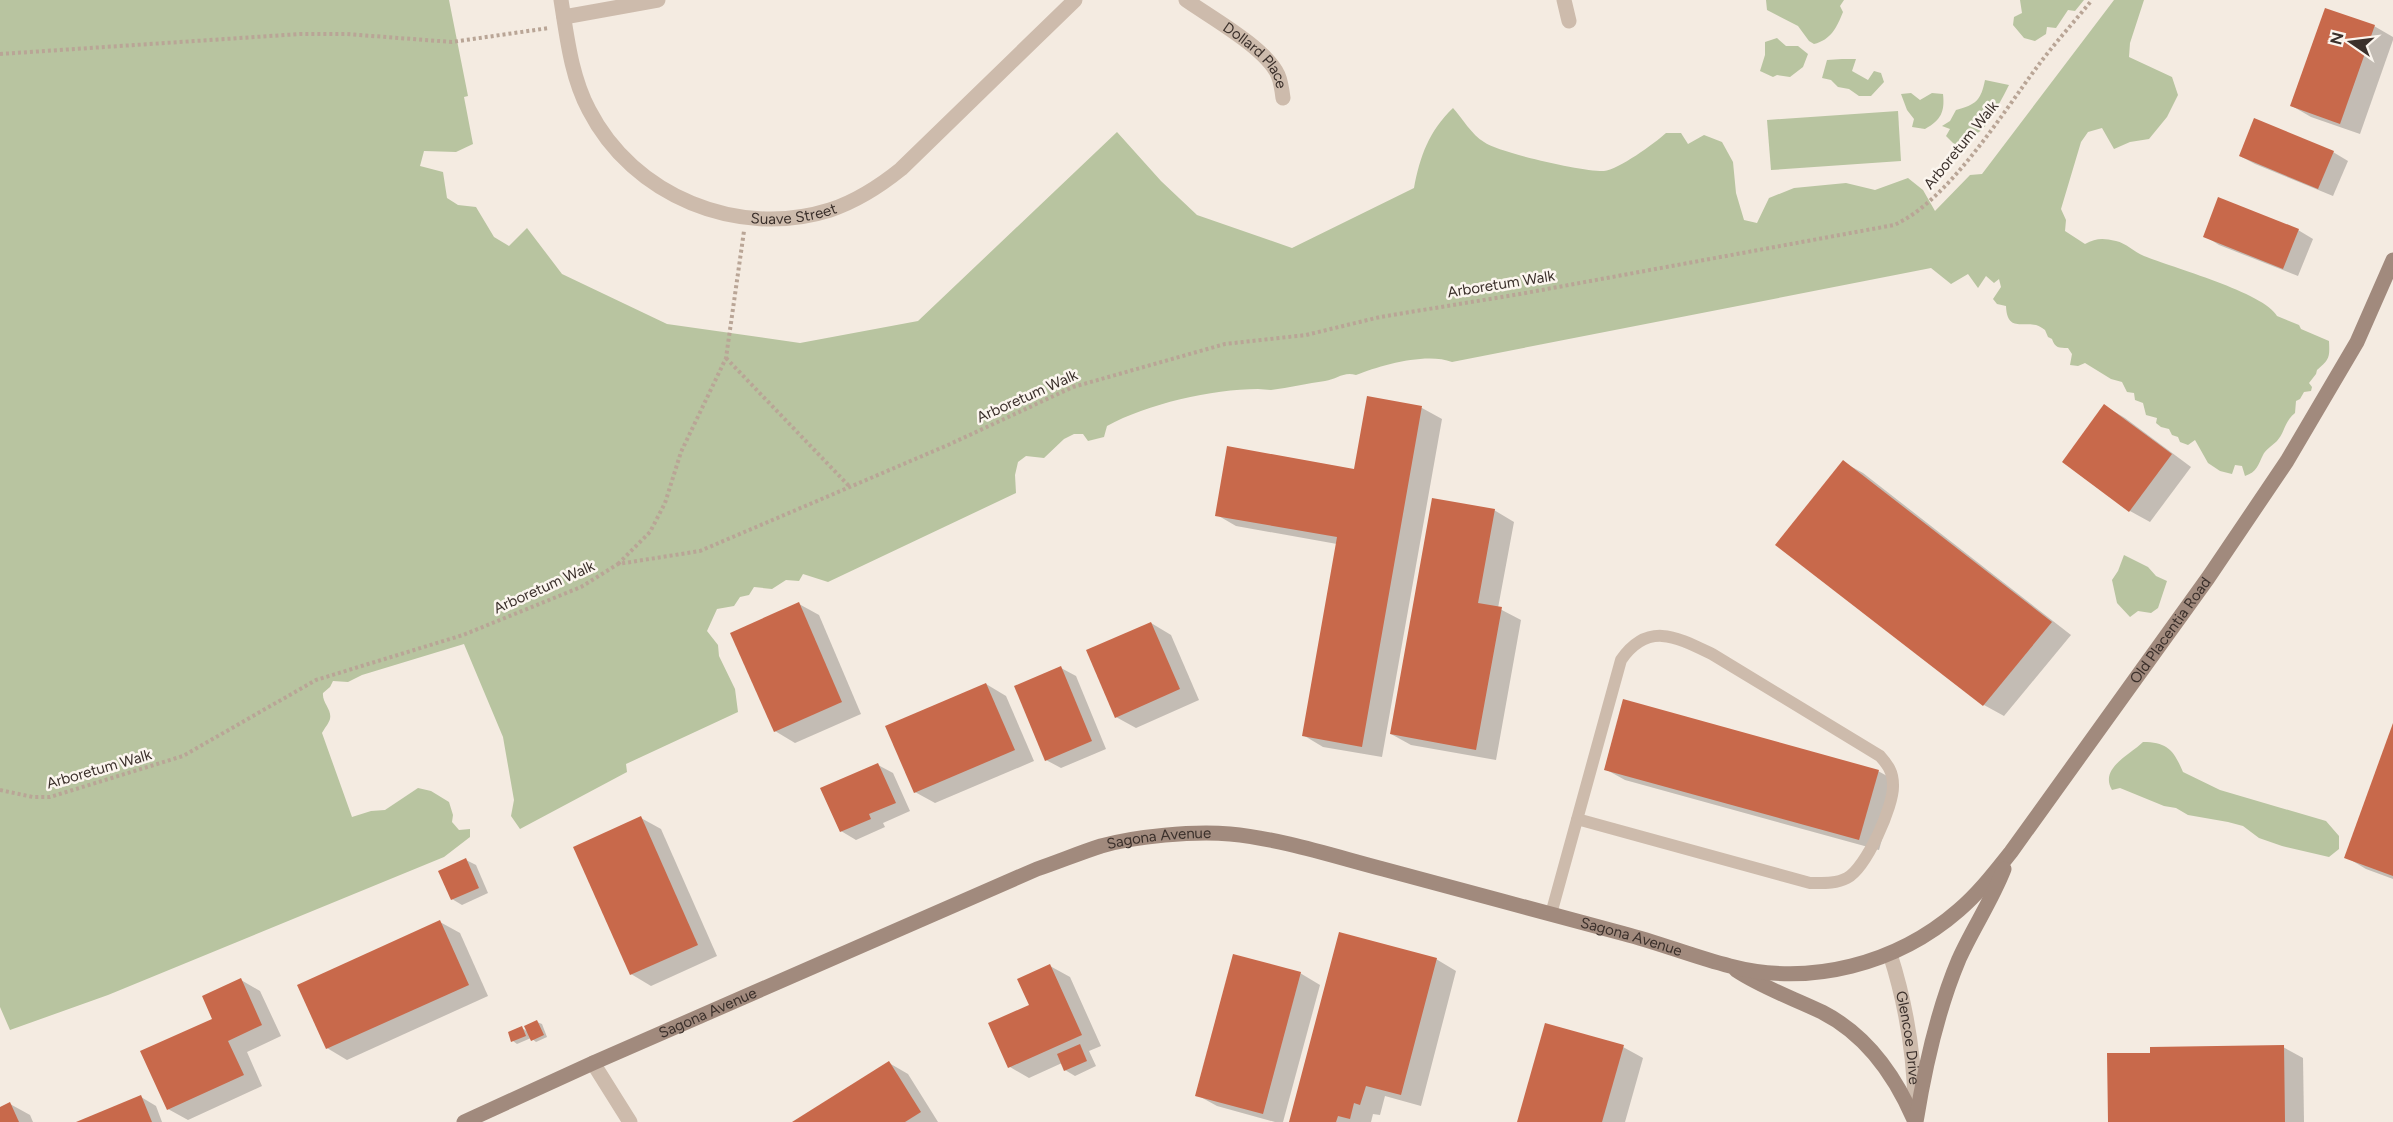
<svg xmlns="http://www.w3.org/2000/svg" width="2393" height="1122" font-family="Figtree,sans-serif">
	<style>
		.green { fill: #b8c4a0 }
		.shadow { fill: #0003 }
		.building { fill: #c8694b }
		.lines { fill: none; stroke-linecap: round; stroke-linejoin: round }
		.path { stroke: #b9a596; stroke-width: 4; stroke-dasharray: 3 3; stroke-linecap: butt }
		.service { stroke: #cdbbac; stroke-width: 12 }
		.minor { stroke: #cdbbac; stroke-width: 15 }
		.tertiary { stroke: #cdbbac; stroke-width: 15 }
		.secondary { stroke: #a18a7d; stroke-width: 15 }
		.labels { text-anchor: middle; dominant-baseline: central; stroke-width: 5; stroke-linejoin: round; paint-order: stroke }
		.street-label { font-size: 15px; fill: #3b302b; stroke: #fbf5ee }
	</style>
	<rect width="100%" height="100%" fill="#f4ebe1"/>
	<g class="green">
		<path d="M0 0H449L468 96 464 97 473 144 456 152 424 151 420 166 443 172 447 198 458 205 476 207 494 237 509 246 527 228 562 274 667 324 800 343 918 321 1117 132 1161 181 1197 215 1292 248 1414 188C1420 156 1429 131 1453 108 1462 118 1472 135 1484 142 1499 153 1585 172 1604 171 1618 170 1655 143 1666 133H1681L1688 144 1704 135 1722 142 1733 162 1736 193 1744 220 1757 223 1769 198 1794 188 1846 183 1875 190 1908 178 1923 190 1935 211 1970 175 1982 174 2114 0H2144L2130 43 2129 57 2172 77 2178 95 2167 117 2149 139 2130 142 2114 149 2102 128 2088 132 2081 142 2061 209 2066 220 2065 231 2085 244C2096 238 2103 238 2116 241 2126 243 2134 252 2144 256 2171 267 2265 293 2277 316L2299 325 2301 329 2329 341C2330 358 2329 360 2317 370L2316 374 2309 383 2312 387 2311 391 2304 392 2300 399 2296 401 2295 413C2284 422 2285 432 2277 441 2272 446 2265 450 2263 455 2258 465 2257 472 2245 476L2242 466 2235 465 2232 474 2220 471 2208 463 2195 440 2188 445 2180 442 2178 437 2172 435 2169 429 2161 427 2156 423 2157 418 2146 415 2143 403 2135 400 2134 393 2127 392 2122 382 2111 379 2085 363 2078 366 2070 365 2072 354 2068 348C2059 348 2055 348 2052 339L2048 337 2045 330C2042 328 2040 326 2036 325 2021 322 2007 331 2006 306L1997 304 1993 299 2001 287 1999 279 1994 283 1986 276 1978 288 1968 274 1951 284 1931 268 1452 362C1427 352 1381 365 1356 375 1344 371 1337 379 1325 381 1308 383 1289 388 1271 390 1267 390 1262 389 1258 389 1212 389 1147 404 1107 426L1104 437 1088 441 1083 434H1074L1064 439 1044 458 1026 456 1018 462 1015 475 1016 493 828 582 803 574 799 581 786 580 772 589 754 587 749 595 740 597 734 606 717 609 707 631 718 645 719 656 735 689 738 712 626 764 627 772 520 829 511 816 514 800 503 737 464 644 362 675 348 682 333 681 330 687 323 693C322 703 332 709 330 719 329 723 324 729 322 733L352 817 371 811 385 810 418 788 431 791 449 802 453 815 452 822 459 830 470 829V837L444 857 108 995 10 1030 0 1007Z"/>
		<path d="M1766 0H1844L1840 6 1843 12C1837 27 1831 40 1814 44L1809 41 1798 26 1767 10Z"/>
		<polygon points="2020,0 2084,0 2075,11 2068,10 2056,28 2047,27 2046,34 2035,41 2024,38 2013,25 2014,17 2022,13"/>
		<polygon points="1777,38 1786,46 1798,46 1808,54 1803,67 1790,77 1777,75 1773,77 1760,71 1765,55 1765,42"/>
		<polygon points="1842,59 1856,59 1852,71 1868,80 1874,71 1881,73 1884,82 1871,96 1859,96 1849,89 1838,87 1831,80 1822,78 1827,60"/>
		<path d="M1985 80 2009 85C2004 95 1990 122 1982 130 1975 135 1969 137 1964 144H1954L1946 136 1950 129 1942 126 1950 121 1956 110C1976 105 1981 100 1985 80Z"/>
		<path d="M1911 93 1920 100 1932 93 1943 94C1945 112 1941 120 1925 129L1912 127 1914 119 1907 110 1901 94Z"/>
		<polygon points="1898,111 1901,161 1771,170 1767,120"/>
		<polygon points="2124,555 2148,567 2156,576 2167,581 2158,608 2151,613 2138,611 2130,617 2117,603 2112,580 2118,571"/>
		<path d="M2143 742C2168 742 2174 751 2183 772L2220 790 2326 821 2339 836V849L2329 857 2282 846 2259 838 2243 826 2228 822 2188 815 2176 808 2164 806 2120 788 2112 790C2099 768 2130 755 2143 742Z"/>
	</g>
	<g class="shadow">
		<polygon points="2374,26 2393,37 2393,40 2360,134 2311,117 2292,106"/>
		<polygon points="2255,120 2333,152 2348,161 2333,196 2255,164 2240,156"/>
		<polygon points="2298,230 2313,239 2298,276 2219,245 2205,236"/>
		<polygon points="1368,398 1422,408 1442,419 1382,757 1323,747 1303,735 1337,544 1236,526 1217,515 1355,470"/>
		<polygon points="2105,406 2125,418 2191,467 2150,522 2130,511"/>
		<polygon points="1843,462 1863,473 2071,635 2004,716 1984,705 1777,545"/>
		<polygon points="1494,510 1514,522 1498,608 1521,620 1496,760 1411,745 1391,734"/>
		<polygon points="799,604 819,615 861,714 795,743 775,731"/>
		<polygon points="1151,623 1171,635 1199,700 1136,728 1116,717"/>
		<polygon points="1061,668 1076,676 1106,749 1061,768 1046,760"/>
		<polygon points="986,684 1006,696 1034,761 935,803 915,792"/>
		<polygon points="2393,727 2393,879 2366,869 2346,857"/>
		<polygon points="878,765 893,773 910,811 883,823 885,827 856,840 841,831"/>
		<polygon points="1605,769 1878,771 1898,782 1879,850 1625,780"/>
		<polygon points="641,818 661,829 717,956 651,986 631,974"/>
		<polygon points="466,860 476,865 488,893 462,905 452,899"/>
		<polygon points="440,922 460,933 488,996 347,1060 327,1048"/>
		<polygon points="1436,959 1456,971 1421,1106 1385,1096 1380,1115 1373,1114 1371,1122 1291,1122"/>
		<polygon points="1050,966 1070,977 1101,1046 1089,1051 1096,1066 1075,1076 1065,1070 1062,1063 1029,1078 1010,1067 1031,1005"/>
		<polygon points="1300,973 1320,985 1283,1122 1275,1122 1217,1106 1197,1095"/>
		<polygon points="241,980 260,991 281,1036 247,1052 262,1086 188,1120 168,1109 214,1020"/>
		<polygon points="537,1022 542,1024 547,1037 536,1042 531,1038 517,1044 513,1041 522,1028 528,1032"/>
		<polygon points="1623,1047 1643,1058 1625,1122 1519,1122"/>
		<polygon points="2283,1047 2303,1058 2304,1122 2109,1122 2151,1054"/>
		<polygon points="889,1063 908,1074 938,1122 795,1122"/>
		<polygon points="141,1097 156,1106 162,1122 80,1122"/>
		<polygon points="10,1104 30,1115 33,1122 0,1122 0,1108"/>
	</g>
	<g class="building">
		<polygon points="2325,8 2375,25 2340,124 2290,106"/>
		<polygon points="2254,118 2334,151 2318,189 2239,156"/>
		<polygon points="2218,197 2299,229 2283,269 2203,237"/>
		<polygon points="1367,396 1422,406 1362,747 1302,736 1337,537 1215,516 1227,446 1354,469"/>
		<polygon points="2104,404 2172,454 2129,512 2062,462"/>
		<polygon points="1843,460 2052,622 1983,706 1775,545"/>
		<polygon points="1432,498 1495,509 1478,603 1502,607 1476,750 1390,734"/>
		<polygon points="799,602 842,702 774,732 730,633"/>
		<polygon points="1151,622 1180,689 1115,718 1086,650"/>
		<polygon points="1061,666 1092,741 1045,761 1014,686"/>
		<polygon points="986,683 1015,750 914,793 885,726"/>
		<polygon points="1623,699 1879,770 1859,840 1604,770"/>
		<polygon points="2393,723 2393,876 2344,858"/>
		<polygon points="878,763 896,803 869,814 871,819 840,832 820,788"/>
		<polygon points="641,816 698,945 630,975 573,847"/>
		<polygon points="466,858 479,888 451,900 438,871"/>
		<polygon points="440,920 469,985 326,1049 297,985"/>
		<polygon points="1339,932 1437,958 1401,1095 1366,1086 1360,1105 1354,1103 1350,1119 1338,1116 1336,1122 1289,1122"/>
		<polygon points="1233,954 1301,972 1263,1114 1195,1096"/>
		<polygon points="1050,964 1082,1035 1008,1068 988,1023 1029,1005 1017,979"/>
		<polygon points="241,978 262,1025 228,1041 244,1075 167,1110 140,1051 212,1019 202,996"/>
		<polygon points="537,1020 544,1035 531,1041 524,1026"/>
		<polygon points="1545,1023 1624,1045 1602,1122 1517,1122"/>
		<polygon points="522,1026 526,1036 511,1042 508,1032"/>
		<polygon points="1080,1044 1087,1061 1064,1071 1057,1054"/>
		<polygon points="2284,1045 2285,1122 2108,1122 2107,1053 2150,1053 2150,1047"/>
		<polygon points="889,1061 921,1112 905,1122 792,1122"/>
		<polygon points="141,1095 152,1122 76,1122"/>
		<polygon points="10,1102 19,1122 0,1122 0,1107"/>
	</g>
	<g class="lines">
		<g class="path">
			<polyline points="0,54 300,34 346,34 452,42 549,28"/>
			<polyline points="726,358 850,487"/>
			<polyline points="618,564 650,532 665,503 681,452 726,358 744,231"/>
			<path d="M0 790 33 797H50L183 756 316 680 463 635 581 587 618 564 700 551 948 445 1073 387 1225 344 1306 335 1380 317 1520 294 1894 225C1947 202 2002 114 2037 67 2054 44 2074 22 2092 0"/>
		</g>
		<path class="service" d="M1551 914 1621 660C1648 621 1677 637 1712 654L1880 756C1888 765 1893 772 1893 785 1894 806 1866 868 1847 878 1836 884 1822 883 1810 883L1577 819"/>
		<g class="minor">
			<path id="s1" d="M561 0C567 37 571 76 589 110 633 196 738 239 830 210 857 201 880 186 901 169L1075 0"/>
			<path id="s2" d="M1186 0C1210 17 1266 48 1278 75 1281 82 1282 90 1283 98"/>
			<polyline points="1564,0 1569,21"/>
			<polyline points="564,17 658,0"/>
			<polyline points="593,1063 630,1122"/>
		</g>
		<path class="tertiary" id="s3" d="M1890 954C1906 1004 1914 1052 1915 1104"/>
		<g class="secondary">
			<path d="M1736 970C1763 988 1793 998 1822 1012 1867 1035 1896 1077 1915 1122"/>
			<path id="s4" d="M464 1122 593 1063 1037 869C1058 862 1079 853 1101 846 1136 836 1193 831 1230 834 1282 839 1333 856 1383 869 1464 891 1544 912 1625 934 1660 943 1694 957 1730 966 1810 987 1897 964 1959 910 1979 893 1995 872 2011 852L2208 578 2287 461 2357 342 2393 260"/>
			<path d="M1916 1122C1925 1066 1937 1011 1959 959 1973 928 1992 900 2004 869"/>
		</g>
	</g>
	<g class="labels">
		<g class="street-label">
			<text stroke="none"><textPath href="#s2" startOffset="90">Dollard Place</textPath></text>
			<text transform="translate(1961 145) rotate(-51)">Arboretum Walk</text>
			<text stroke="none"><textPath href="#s1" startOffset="360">Suave Street</textPath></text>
			<text transform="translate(1501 284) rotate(-9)">Arboretum Walk</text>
			<text transform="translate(1027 396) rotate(-24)">Arboretum Walk</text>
			<text transform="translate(544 587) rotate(-24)">Arboretum Walk</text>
			<text stroke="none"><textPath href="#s4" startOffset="1938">Old Placentia Road</textPath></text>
			<text transform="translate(99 769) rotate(-16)">Arboretum Walk</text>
			<text stroke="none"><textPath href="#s4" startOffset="753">Sagona Avenue</textPath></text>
			<text stroke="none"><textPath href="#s4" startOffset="1239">Sagona Avenue</textPath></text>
			<text stroke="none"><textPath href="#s4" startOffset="267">Sagona Avenue</textPath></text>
			<text stroke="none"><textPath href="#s3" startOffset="86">Glencoe Drive</textPath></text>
		</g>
	</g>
	<g transform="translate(2351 42) rotate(284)" stroke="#fbf5ee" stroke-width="4.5" paint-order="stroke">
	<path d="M0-4.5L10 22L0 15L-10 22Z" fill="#3b302b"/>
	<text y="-9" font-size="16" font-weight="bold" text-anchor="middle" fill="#3b302b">N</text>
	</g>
</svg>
